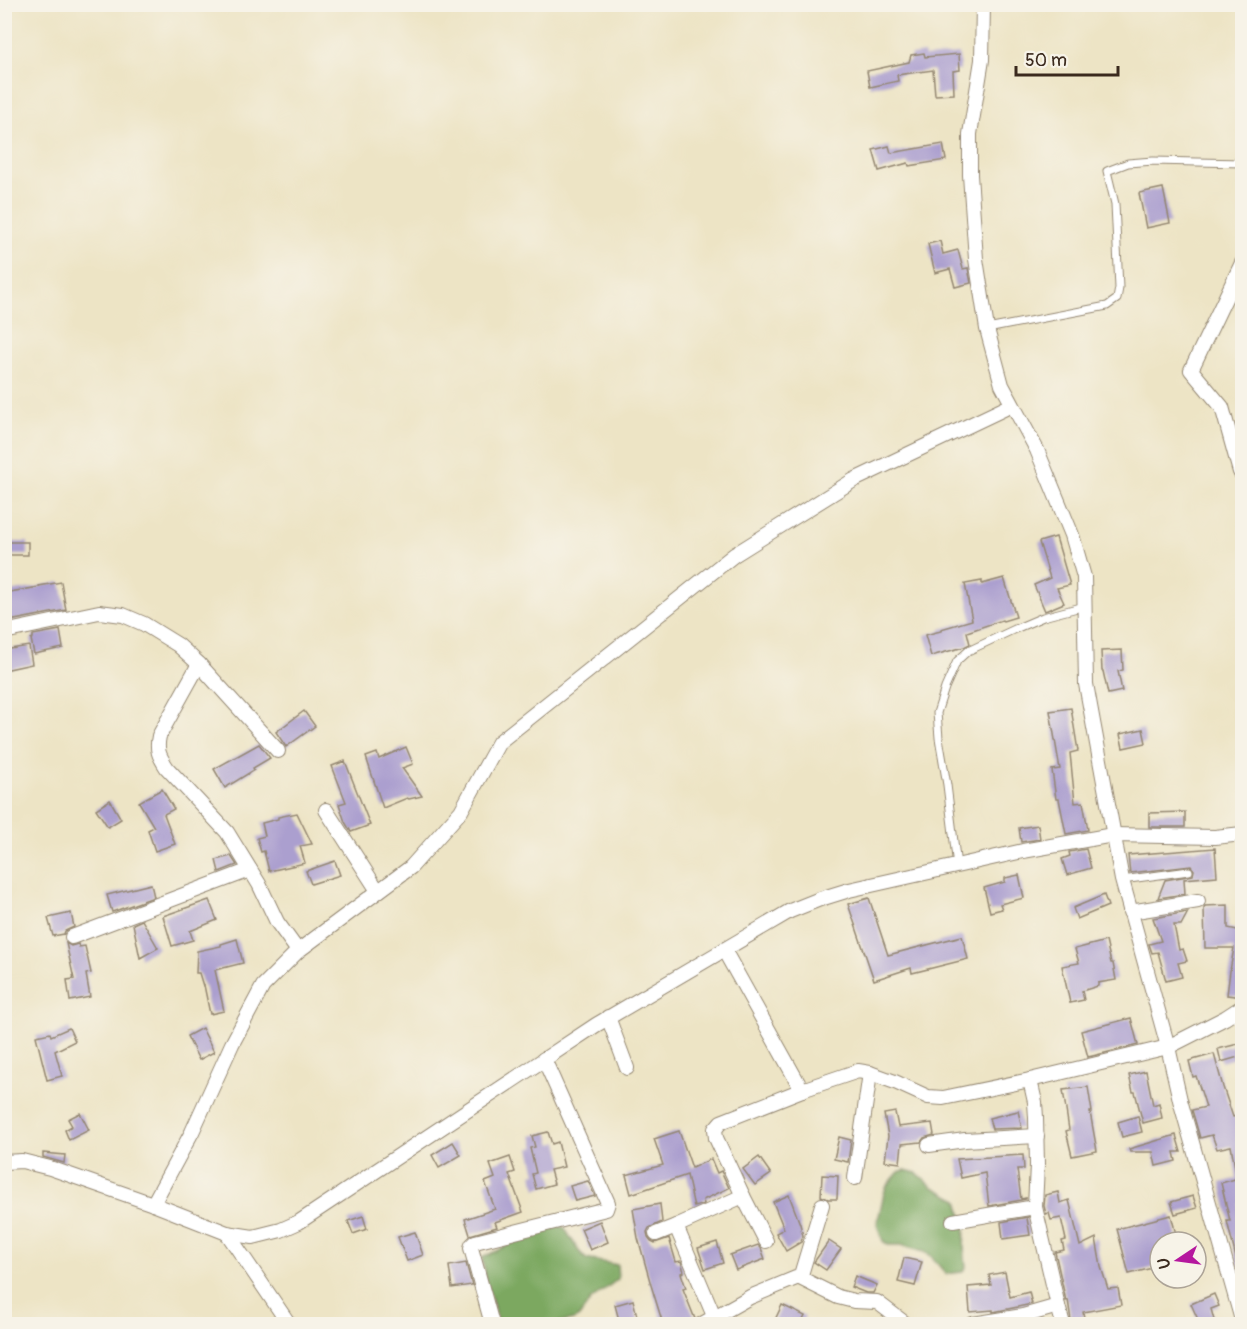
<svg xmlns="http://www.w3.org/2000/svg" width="1247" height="1329" font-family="Pangolin,sans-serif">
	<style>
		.forest { fill: #7ca861; stroke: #5c6940; stroke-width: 1.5 }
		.building { fill: #ab9fcf }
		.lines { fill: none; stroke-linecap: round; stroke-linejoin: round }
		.service-casing { stroke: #948772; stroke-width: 9 }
		.minor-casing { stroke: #948772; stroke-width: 16 }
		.service { stroke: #fff; stroke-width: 7 }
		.minor { stroke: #fff; stroke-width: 14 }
	</style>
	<rect width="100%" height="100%" fill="#f7f3e8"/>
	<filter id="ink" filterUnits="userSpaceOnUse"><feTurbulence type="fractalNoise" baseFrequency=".0167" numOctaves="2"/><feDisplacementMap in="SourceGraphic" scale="12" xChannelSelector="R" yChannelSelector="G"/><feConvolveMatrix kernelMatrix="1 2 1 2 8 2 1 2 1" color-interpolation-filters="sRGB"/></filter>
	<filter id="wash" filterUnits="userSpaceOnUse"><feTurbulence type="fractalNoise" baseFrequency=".008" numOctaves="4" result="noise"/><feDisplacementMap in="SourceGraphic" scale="24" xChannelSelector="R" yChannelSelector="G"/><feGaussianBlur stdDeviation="1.35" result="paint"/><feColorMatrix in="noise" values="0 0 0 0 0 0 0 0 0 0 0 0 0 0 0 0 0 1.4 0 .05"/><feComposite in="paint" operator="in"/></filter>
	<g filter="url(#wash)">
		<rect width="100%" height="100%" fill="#ede4c5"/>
		<g class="forest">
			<polygon points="905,1170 917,1173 933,1187 958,1200 965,1228 964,1248 966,1267 962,1272 946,1274 930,1255 924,1252 901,1245 888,1245 883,1241 877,1225 884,1193 887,1186 899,1172"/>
			<polygon points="558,1227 564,1227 578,1250 586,1259 617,1265 618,1279 590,1301 579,1317 574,1320 552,1324 498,1324 486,1281 482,1258 540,1229"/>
		</g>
		<g id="blocks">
			<g class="building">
				<polygon points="924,53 925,57 959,54 960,70 953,71 954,94 935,95 933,70 897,75 898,81 870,87 867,71 909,62 911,55"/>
				<polygon points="943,144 946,160 909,166 908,163 879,171 873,150 889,146 891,153"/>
				<polygon points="1163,188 1170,223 1146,228 1139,193"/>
				<polygon points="940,241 943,254 958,250 963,269 968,268 971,283 955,287 950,269 935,273 928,244"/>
				<polygon points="1056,537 1070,585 1057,588 1064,603 1045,611 1034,585 1050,578 1039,542"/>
				<rect x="4" y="542" width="24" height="13"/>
				<polygon points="1004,578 1016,617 1003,621 1002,620 967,632 970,644 964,647 931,656 925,635 941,631 941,629 972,620 965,584 982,581 982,584"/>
				<polygon points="61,582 66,610 4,622 4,593 39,587 39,586"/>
				<polygon points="60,630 63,648 34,654 31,639 33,638 33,635"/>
				<polygon points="29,646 32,664 4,670 4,650"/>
				<polygon points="1122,650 1123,670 1118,671 1122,691 1108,694 1103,671 1102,671 1101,651"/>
				<polygon points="1071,708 1078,751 1070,753 1075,803 1083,802 1088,830 1066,834 1059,799 1056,799 1052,770 1060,769 1050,711"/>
				<polygon points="304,711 315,726 286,747 276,732"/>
				<polygon points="1143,729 1146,743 1123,748 1120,734"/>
				<polygon points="259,744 270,758 253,768 254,770 225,788 214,769"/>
				<polygon points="406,747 413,764 402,768 422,796 409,799 407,798 383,808 366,757 377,753 379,759"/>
				<polygon points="345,761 370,825 351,832 345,822 339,804 346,802 332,766"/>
				<polygon points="162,789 174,809 164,814 175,844 155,851 148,830 154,827 139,802"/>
				<polygon points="110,800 121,819 108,827 96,809"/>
				<polygon points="1185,812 1185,827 1149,827 1149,813"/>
				<polygon points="297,813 312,844 300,846 305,863 269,871 264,851 261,852 257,838 265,836 262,823 278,819 278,817"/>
				<polygon points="1038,825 1040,839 1021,842 1019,828"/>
				<polygon points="1215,848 1217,876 1184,879 1185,894 1158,898 1165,880 1193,875 1194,870 1191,866 1130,873 1128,855"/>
				<polygon points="1086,849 1091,868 1067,875 1062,859 1070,856 1069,852"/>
				<polygon points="231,856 237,865 219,872 216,860"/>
				<polygon points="335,861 340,875 311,884 306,871"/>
				<polygon points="1019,875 1024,898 1000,904 1002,909 990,912 984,888 1005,882 1005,878"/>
				<polygon points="151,884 154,897 112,912 107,895"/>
				<polygon points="1104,895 1108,906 1077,919 1073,908"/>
				<polygon points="869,898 888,955 962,936 968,959 912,973 911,968 874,980 848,904"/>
				<polygon points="209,900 217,920 190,931 193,940 172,946 163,916"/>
				<polygon points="1228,905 1228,928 1242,931 1242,997 1227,995 1230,971 1234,948 1205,948 1204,908 1205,906"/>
				<polygon points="1188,912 1181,925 1174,925 1179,950 1183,949 1187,961 1178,963 1182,977 1166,981 1158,952 1152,953 1149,944 1161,941 1153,918"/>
				<polygon points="71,913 74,927 65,931 64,934 53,936 48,918"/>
				<polygon points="142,920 158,948 140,958 133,924"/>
				<polygon points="237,939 243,963 215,970 224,1011 210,1014 204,985 203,986 199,973 196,973 197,951 221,946 221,944"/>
				<polygon points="1106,941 1111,963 1113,963 1116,980 1098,983 1098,986 1082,991 1084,1000 1070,1003 1062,966 1079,963 1075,949"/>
				<polygon points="66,943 71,946 78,944 79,947 85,946 91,973 86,974 90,997 70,1001 67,980 74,979"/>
				<polygon points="1131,1018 1138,1045 1088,1057 1081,1031"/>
				<polygon points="69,1028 75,1041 55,1051 62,1076 47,1080 36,1036 50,1033 51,1036"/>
				<polygon points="202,1028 214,1052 199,1060 187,1036"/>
				<polygon points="1242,1043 1242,1056 1221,1062 1218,1049"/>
				<polygon points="1214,1054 1223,1087 1233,1117 1238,1116 1242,1132 1242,1177 1237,1178 1231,1146 1217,1149 1212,1135 1200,1138 1192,1110 1206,1107 1196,1076 1193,1077 1189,1061"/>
				<polygon points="1146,1071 1153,1105 1159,1103 1162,1118 1143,1123 1135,1092 1133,1092 1129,1075"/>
				<polygon points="1088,1087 1092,1112 1090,1112 1097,1151 1072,1156 1066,1131 1069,1130 1063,1090"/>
				<polygon points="1018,1111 1022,1128 992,1129 989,1118"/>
				<polygon points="895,1112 898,1127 932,1123 934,1135 924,1138 921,1142 902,1144 900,1163 885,1161 888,1136 884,1114"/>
				<polygon points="80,1113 89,1130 69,1140 65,1130 72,1126 68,1119"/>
				<polygon points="1138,1116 1142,1132 1122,1137 1118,1122"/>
				<polygon points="679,1131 692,1168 711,1159 717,1173 721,1171 729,1188 703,1200 704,1204 694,1207 687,1175 631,1194 626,1175 663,1165 654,1139"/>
				<polygon points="548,1132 552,1144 558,1142 564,1167 550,1170 554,1184 536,1189 532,1174 536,1173 530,1148 535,1147 532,1136"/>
				<polygon points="1176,1135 1181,1152 1174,1152 1176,1161 1156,1166 1153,1152 1130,1152 1129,1149"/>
				<polygon points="839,1137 851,1140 848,1162 834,1159"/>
				<polygon points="453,1142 461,1155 439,1168 432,1155"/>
				<polygon points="43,1153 65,1155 64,1163 43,1157"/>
				<polygon points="1023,1155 1024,1169 1017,1169 1021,1199 1026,1198 1026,1199 989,1206 985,1173 961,1178 957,1159"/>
				<polygon points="510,1157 515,1172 509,1174 523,1212 495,1222 497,1227 470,1235 465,1219 495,1209 485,1182 495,1178 490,1164"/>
				<polygon points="759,1157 771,1174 755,1185 743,1169"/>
				<polygon points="822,1175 838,1176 837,1199 828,1199 821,1196"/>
				<polygon points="1242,1177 1242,1203 1239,1204 1242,1220 1242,1266 1238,1266 1227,1221 1230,1221 1221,1183"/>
				<polygon points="588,1181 595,1196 575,1201 570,1186"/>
				<polygon points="1058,1192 1060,1203 1069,1200 1080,1246 1096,1238 1101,1267 1108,1289 1118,1288 1121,1305 1083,1312 1084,1318 1071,1320 1068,1300 1066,1301 1055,1252 1064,1250 1062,1241 1066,1240 1061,1218 1051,1220 1049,1213 1046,1214 1044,1206 1045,1195"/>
				<polygon points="789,1195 800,1224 803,1236 801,1242 786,1251 776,1233 784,1229 773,1202"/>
				<polygon points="1193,1196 1197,1208 1175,1214 1171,1202"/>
				<polygon points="660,1204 662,1222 649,1228 647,1232 648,1237 651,1241 655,1243 669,1238 676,1262 681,1261 684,1272 681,1273 686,1288 683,1289 695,1319 693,1324 663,1324 651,1285 638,1238 633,1209"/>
				<polygon points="1171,1215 1178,1242 1160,1242 1160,1266 1129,1274 1117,1229"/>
				<polygon points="363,1216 367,1229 353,1234 348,1221"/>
				<polygon points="1028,1217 1027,1218 1030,1235 1003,1239 1001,1222"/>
				<polygon points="600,1221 608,1242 590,1250 581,1229"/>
				<polygon points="415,1232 423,1255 407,1261 398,1237"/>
				<polygon points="829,1241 841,1249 826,1270 814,1262"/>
				<polygon points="717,1242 723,1263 705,1269 698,1248"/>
				<polygon points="758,1245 761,1248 765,1259 736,1270 730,1255"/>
				<polygon points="904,1258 922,1262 915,1286 898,1282"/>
				<polygon points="466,1263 472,1285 452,1288 449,1266"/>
				<polygon points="1005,1272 1010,1297 1029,1292 1032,1304 993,1312 993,1310 970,1312 968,1287 991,1285 989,1275"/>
				<polygon points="855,1276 877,1285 873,1293 866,1293 851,1287"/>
				<polygon points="1214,1294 1219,1306 1211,1309 1215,1324 1200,1324 1191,1304"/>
				<polygon points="633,1300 639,1324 620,1324 615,1305"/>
				<polygon points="782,1305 805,1316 801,1324 773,1324"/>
			</g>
		</g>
	</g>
	<g filter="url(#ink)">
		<use href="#blocks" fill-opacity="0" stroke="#948772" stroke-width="1.5"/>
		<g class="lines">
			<g class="service-casing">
				<g id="service">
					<polyline points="987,329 1107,306 1117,299 1119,288 1115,204 1107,171 1128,163 1153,161 1242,163"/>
					<polyline points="957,866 947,785 939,738 937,713 945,688 957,661 968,651 1015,629 1043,617 1085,606"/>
					<polyline points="1122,880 1189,871"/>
				</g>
			</g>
			<g class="minor-casing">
				<g id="minor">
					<polyline points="983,4 982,60 970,134 970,175 976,259 987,329 1002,385 1037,450 1072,535 1084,577 1086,684 1122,880 1168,1047 1180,1100 1242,1320"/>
					<polyline points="1242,263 1191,370 1222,407 1240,472 1242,473"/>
					<polyline points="4,632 99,612 123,615 144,624 178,645 199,664 278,751"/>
					<path d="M199 664 159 736C156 750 159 756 167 768L227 832 259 884 277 922 298 951"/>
					<polyline points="326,810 378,891"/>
					<polyline points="1130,912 1198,901"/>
					<polyline points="72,937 250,870"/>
					<polyline points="724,950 802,1090"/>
					<polyline points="608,1017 627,1068"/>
					<polyline points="929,1145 965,1140 1037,1136"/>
					<polyline points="4,1162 22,1161 50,1168 153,1204 227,1233 253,1237 281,1230 299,1222 596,1025 790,911 820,899 849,890 1023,851 1113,835 1215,837 1242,834"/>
					<polyline points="855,1178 870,1073"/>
					<polyline points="743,1196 766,1241"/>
					<polyline points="153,1204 192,1132 232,1044 263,986 298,951 411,867 461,811 499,742 734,555 854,480 1012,405"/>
					<polyline points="953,1221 1035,1207"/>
					<polyline points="227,1233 289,1324"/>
					<polyline points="656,1234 676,1226"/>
					<polyline points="800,1278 822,1205"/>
					<polyline points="1058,1306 1035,1207 1037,1165 1036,1118 1035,1102 1030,1080 1168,1047 1225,1018 1242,1007"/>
					<polyline points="714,1316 676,1226 743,1196 716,1138 715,1129 721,1122 802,1090 858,1071 870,1073 895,1082 928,1097 943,1098 1030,1080"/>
					<polyline points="492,1324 471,1248 472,1245 475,1242 606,1209 608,1203 544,1059"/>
					<polyline points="702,1324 750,1297 796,1278 800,1278 838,1297 854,1301 877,1302 906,1324"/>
					<polyline points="973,1324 1023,1316 1058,1306 1063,1324"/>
				</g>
			</g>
			<use href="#service" class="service"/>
			<use href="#minor" class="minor"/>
		</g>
	</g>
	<rect width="1247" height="1329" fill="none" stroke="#f7f3e8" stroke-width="24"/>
	<g transform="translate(1178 1260) rotate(257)"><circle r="28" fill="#f7f3e8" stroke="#aca397" stroke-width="1.5"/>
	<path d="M0-4.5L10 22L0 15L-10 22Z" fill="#b5179e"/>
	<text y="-9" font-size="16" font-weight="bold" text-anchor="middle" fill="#3b2a1e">U</text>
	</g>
	<path d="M1016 66v9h102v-9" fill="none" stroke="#3b2a1e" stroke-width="3"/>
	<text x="1025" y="66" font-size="18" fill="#3b2a1e" stroke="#f7f3e8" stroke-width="4.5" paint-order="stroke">50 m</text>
</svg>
